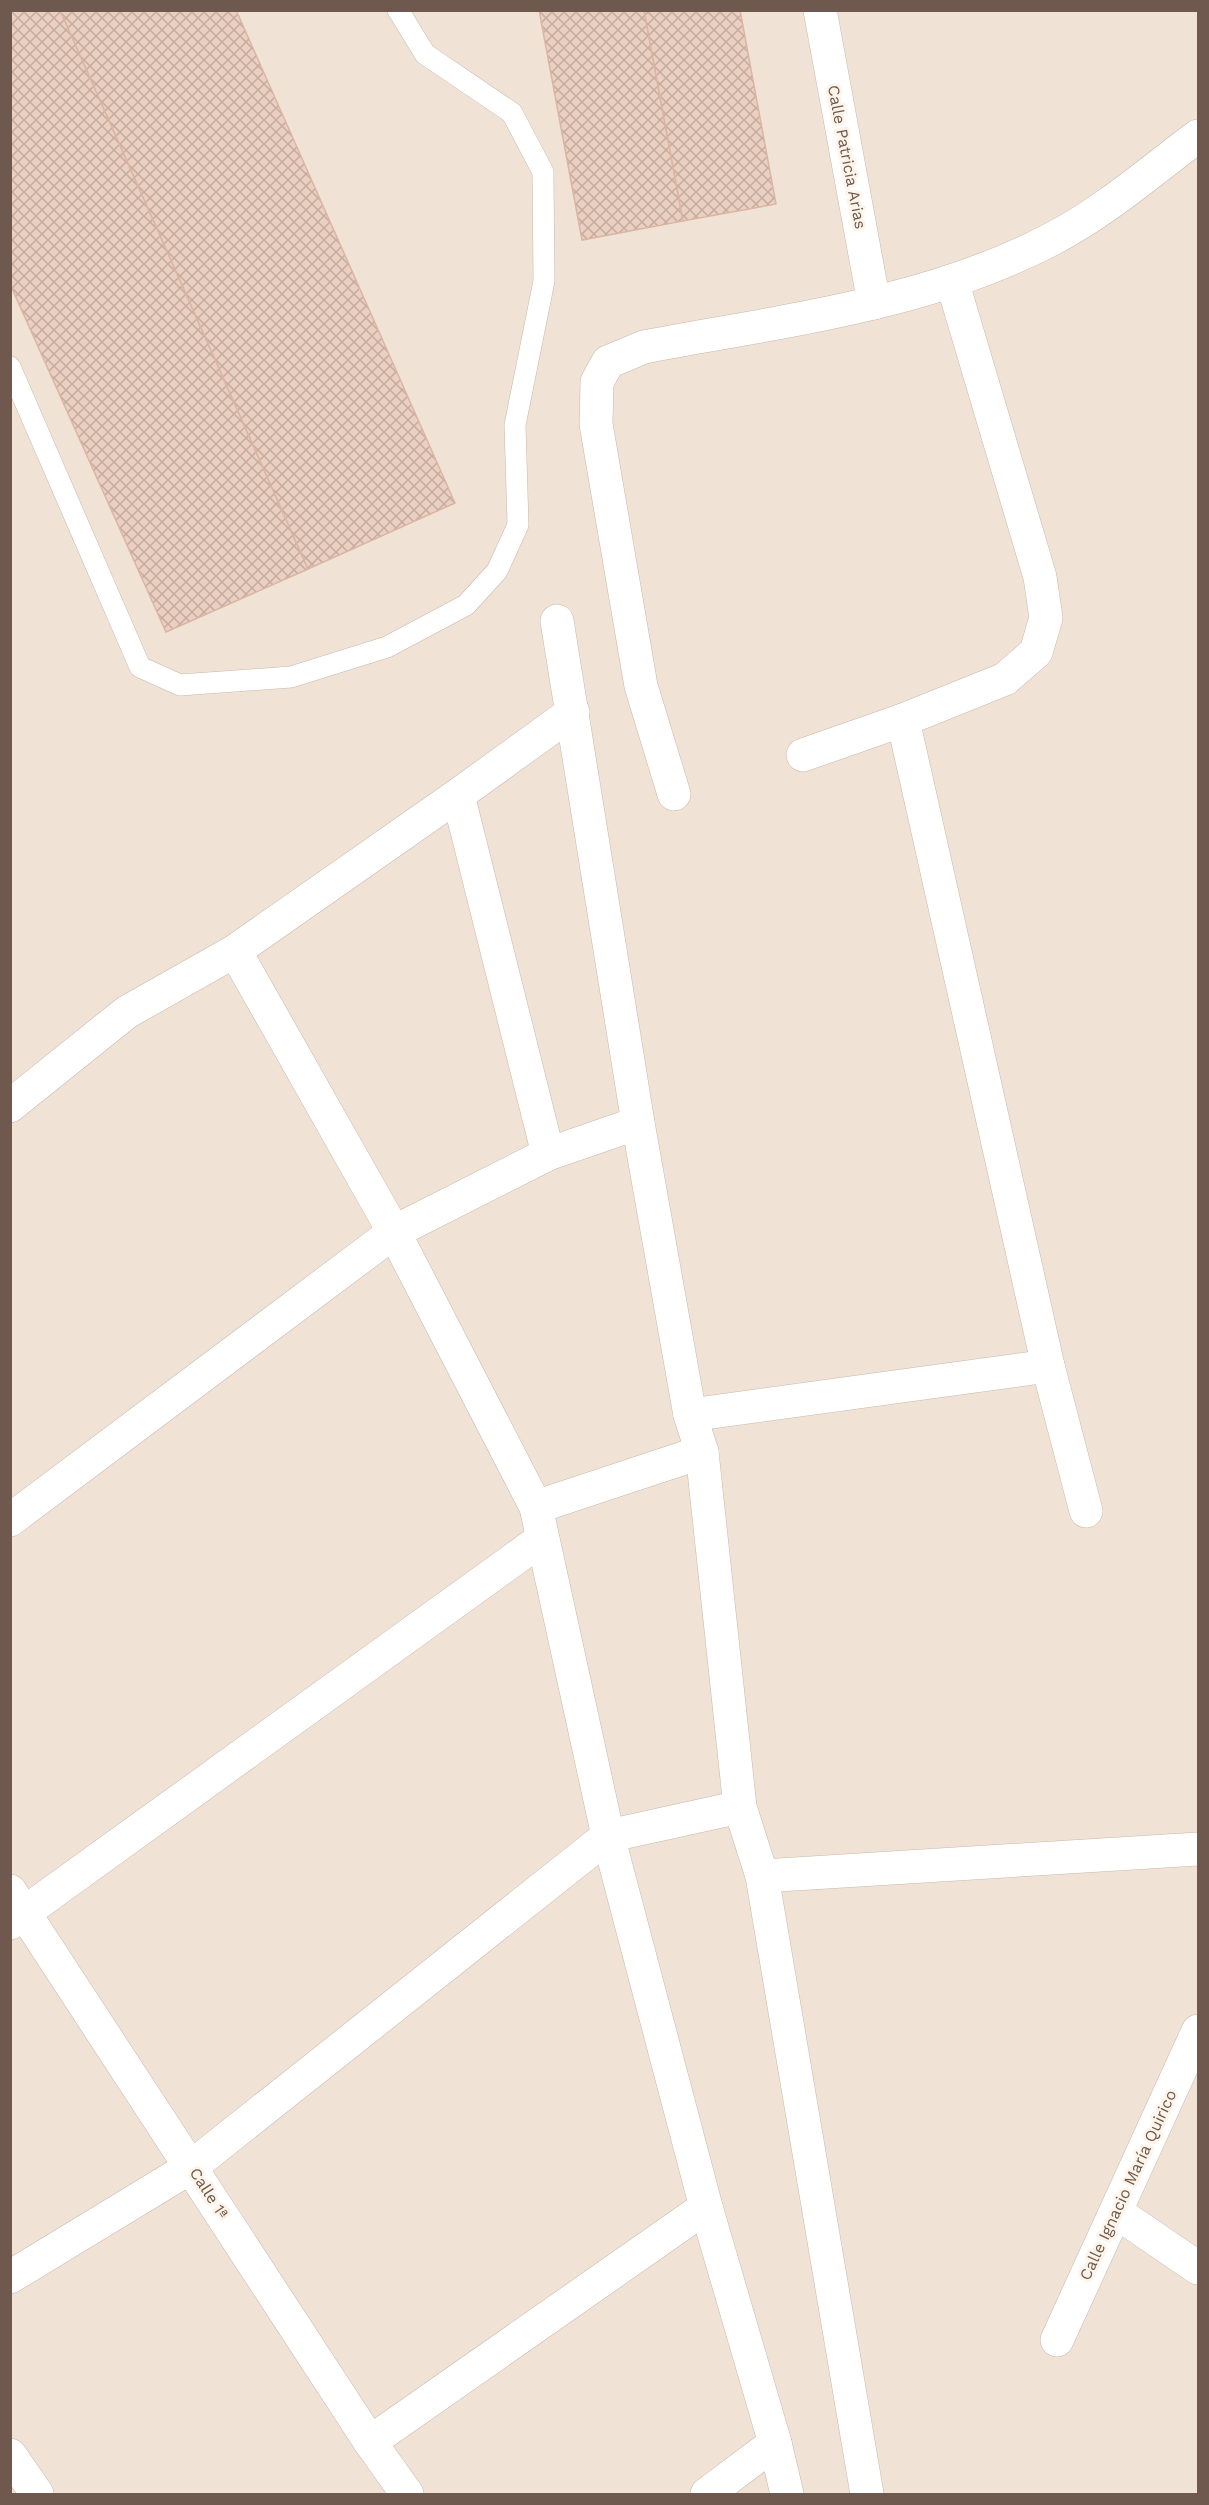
<svg xmlns="http://www.w3.org/2000/svg" width="1209" height="2505" font-family="'Work Sans',sans-serif">
	<style>
		.residential { fill: #f0e2d4 }
		.building { fill: url(#building-cross-hatch); stroke: #dcb5a2; stroke-width: 1.5 }
		.lines { fill: none; stroke-linecap: round; stroke-linejoin: round }
		.lane-casing { stroke: #c9b8ac; stroke-width: 22 }
		.street-casing { stroke: #c9b8ac; stroke-width: 34 }
		.lane { stroke: #fff; stroke-width: 21 }
		.street { stroke: #fff; stroke-width: 33 }
		.labels { text-anchor: middle; dominant-baseline: central; stroke-width: 6; stroke-linejoin: round; paint-order: stroke }
		.street-label { font-size: 16px; fill: #6f584d; stroke: #fdf5ea }
	</style>
	<defs>
		<pattern id="building-cross-hatch" width="8" height="8" patternUnits="userSpaceOnUse" patternTransform="scale(1.5)"><rect width="8" height="8" fill="#ebcfc0"/><path d="M0 0l8 8M0 8l8-8" fill="none" stroke="#c3ab9e"/></pattern>
	</defs>
	<rect width="100%" height="100%" fill="#f9f0e5"/>
	<rect class="residential" x="11" y="11" width="1187" height="2483"/>
	<g class="building">
		<polygon points="10,10 60,10 308,569 166,632 10,284"/>
		<polygon points="60,10 236,10 455,503 308,569"/>
		<polygon points="539,10 644,10 683,221 582,240"/>
		<polygon points="644,10 740,10 776,204 683,221"/>
	</g>
	<g class="lines">
		<g class="lane-casing">
			<polyline id="lane" points="10,367 140,667 180,685 291,677 387,647 466,605 497,571 518,525 515,425 544,281 543,172 512,113 425,54 398,10"/>
		</g>
		<g class="street-casing">
			<g id="street">
				<polyline points="820,10 874,303"/>
				<polyline points="557,621 638,1123 690,1415 702,1452 740,1807 762,1876 867,2494"/>
				<polyline points="903,720 1048,1366 1086,1511"/>
				<polyline points="803,755 903,720 1005,679 1036,652 1046,618 1040,577 952,281"/>
				<path d="M674 794 641 686 596 424 597 382 608 362 644 347C780 321 925 305 1050 240 1103 213 1151 171 1198 136"/>
				<polyline points="458,795 548,1154"/>
				<polyline points="235,951 394,1232 536,1507 608,1836 706,2207 775,2443 787,2494"/>
				<polyline points="10,1106 127,1012 235,951 458,795 573,712"/>
				<polyline points="690,1415 1048,1366"/>
				<polyline points="536,1507 702,1452"/>
				<polyline points="10,1520 394,1232 548,1154 638,1123"/>
				<polyline points="762,1876 1198,1849"/>
				<polyline points="10,1891 370,2442 407,2494"/>
				<polyline points="10,1923 542,1539"/>
				<polyline points="1116,2212 1198,2268"/>
				<polyline points="10,2277 191,2167 608,1836 740,1807"/>
				<polyline points="1057,2340 1198,2031"/>
				<polyline points="370,2442 706,2207"/>
				<polyline points="10,2455 37,2494"/>
				<polyline points="707,2494 775,2443"/>
			</g>
		</g>
		<use href="#lane" class="lane"/>
		<use href="#street" class="street"/>
	</g>
	<g class="labels">
		<g class="street-label">
			<text transform="translate(847 157) rotate(79)">Calle Patricia Arias</text>
			<text transform="translate(1128 2185) rotate(-65)">Calle Ignacio María Quirico</text>
			<text transform="translate(209 2193) rotate(57)">Calle 1ª</text>
		</g>
	</g>
	<rect width="1209" height="2505" fill="none" stroke="#6f584d" stroke-width="24"/>
</svg>
